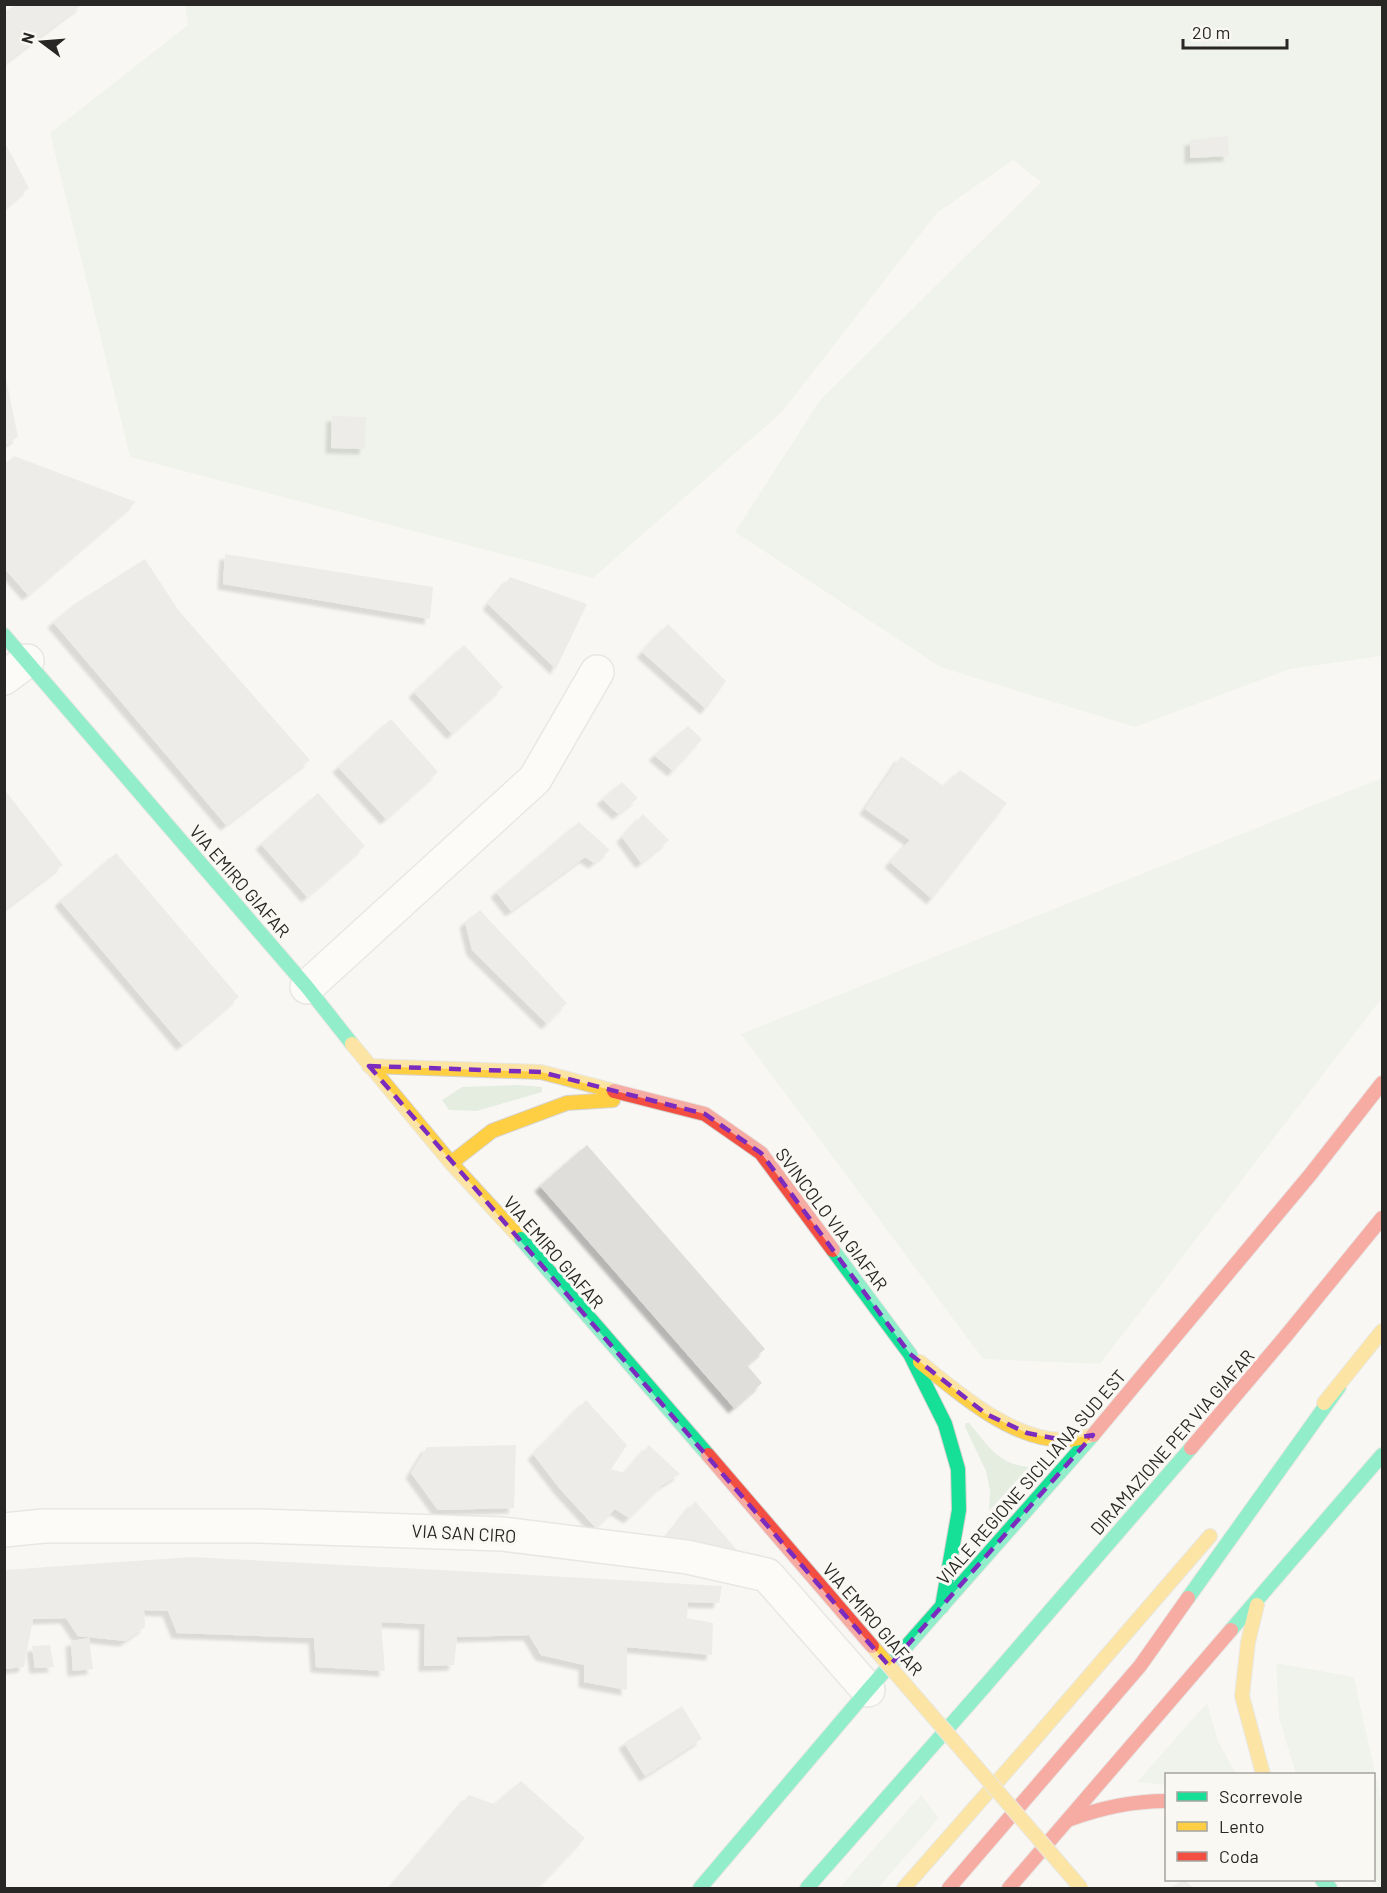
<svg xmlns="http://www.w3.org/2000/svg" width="1387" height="1893" font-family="Barlow,sans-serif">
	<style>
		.green { fill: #e4ede0 }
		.building { fill: #dfdedb; filter: url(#shadow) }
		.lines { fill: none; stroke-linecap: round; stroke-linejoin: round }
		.street-casing { stroke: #d4d3d0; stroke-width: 36 }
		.fast-casing { stroke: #d4d3d0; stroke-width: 16 }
		.slow-casing { stroke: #d4d3d0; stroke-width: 16 }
		.jam-casing { stroke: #d4d3d0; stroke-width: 16 }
		.street { stroke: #fefefd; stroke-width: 33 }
		.fast { stroke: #16e098; stroke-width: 14 }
		.slow { stroke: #ffcf43; stroke-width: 14 }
		.jam { stroke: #f24e42; stroke-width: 14 }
		.fast-bridge-casing { stroke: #d4d3d0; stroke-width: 16; stroke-linecap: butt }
		.slow-bridge-casing { stroke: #d4d3d0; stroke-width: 16; stroke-linecap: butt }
		.jam-bridge-casing { stroke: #d4d3d0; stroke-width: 16; stroke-linecap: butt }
		.fast-bridge { stroke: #16e098; stroke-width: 14 }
		.slow-bridge { stroke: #ffcf43; stroke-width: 14 }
		.jam-bridge { stroke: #f24e42; stroke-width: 14 }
		.marked { fill: none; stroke: #7b2cbf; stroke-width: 4.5; stroke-dasharray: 12 8; stroke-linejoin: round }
		.labels { text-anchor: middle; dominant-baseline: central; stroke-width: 6; stroke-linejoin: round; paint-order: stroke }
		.street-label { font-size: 18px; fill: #282725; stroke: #faf8f3 }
	</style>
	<defs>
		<filter id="shadow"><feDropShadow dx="-5.5" dy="5.5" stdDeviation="1.5" flood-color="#0004"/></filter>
	</defs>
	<rect width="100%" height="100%" fill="#f9f7f4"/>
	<g class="green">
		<polygon points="185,5 1382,5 1382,656 1290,669 1135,727 940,667 735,532 820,400 1041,182 1013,160 937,213 782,412 593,578 130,457 50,133 188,25"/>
		<polygon points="1382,778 1382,998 1100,1364 983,1359 741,1034"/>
		<polygon points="519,1085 542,1087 542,1092 477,1111 449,1110 442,1100 462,1087"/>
		<path d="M966 1423H969C988 1445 997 1464 1029 1467L989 1511 990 1491 986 1471 965 1427Z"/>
		<polygon points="1276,1663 1354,1677 1382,1805 1382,1887 1378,1887 1369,1880 1374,1880 1374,1774 1296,1774 1279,1718"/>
		<polygon points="1207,1703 1218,1741 1236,1774 1166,1774 1166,1785 1137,1782"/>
		<polygon points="921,1795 939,1818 878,1888 839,1888"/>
	</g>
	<g class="building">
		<polygon points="16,4 83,4 4,64 4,13"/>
		<polygon points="1228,136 1229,156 1190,158 1190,140"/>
		<polygon points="4,141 29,188 5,208 4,206"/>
		<polygon points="4,369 18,437 4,446"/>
		<polygon points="332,416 366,417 365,449 331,448"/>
		<polygon points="14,456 136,502 28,595 4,568 4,465"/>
		<polygon points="225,554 433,587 430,619 223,584"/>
		<polygon points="145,559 179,611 310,760 226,825 53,622 76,603"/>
		<polygon points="510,577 587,604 556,669 488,604"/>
		<polygon points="668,624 726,681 706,709 642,652"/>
		<polygon points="464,645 503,687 452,734 414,692"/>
		<polygon points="391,719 438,772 386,819 338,767"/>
		<polygon points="688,726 702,739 673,771 654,755"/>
		<polygon points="901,756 944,786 960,770 1007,803 932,899 890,862 910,840 865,809"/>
		<polygon points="622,782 638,798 618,814 602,799"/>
		<polygon points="4,789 63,865 4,910"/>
		<polygon points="318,793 365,846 307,897 261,844"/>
		<polygon points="643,814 669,840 641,863 622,837"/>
		<polygon points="579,822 610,850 594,863 585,857 511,911 496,892"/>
		<polygon points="116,853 239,997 182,1045 60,901"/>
		<polygon points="480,910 567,1003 547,1024 472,950 465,922"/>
		<polygon points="587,1145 765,1349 747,1365 762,1383 734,1408 540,1186"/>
		<polygon points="586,1400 627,1445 611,1469 625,1473 649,1445 680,1474 662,1485 629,1518 615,1509 596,1528 560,1489 533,1454"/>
		<polygon points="516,1445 514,1508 438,1510 411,1473 427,1447"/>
		<polygon points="695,1501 743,1557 666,1538"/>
		<polygon points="192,1557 479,1572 722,1586 719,1603 688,1602 687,1618 713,1623 712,1655 627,1647 627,1690 584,1682 584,1665 541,1655 529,1635 457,1637 454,1665 424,1666 425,1624 381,1622 385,1671 316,1667 314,1638 177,1633 168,1611 144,1610 145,1627 125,1641 78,1636 66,1618 33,1619 24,1667 4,1669 4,1570"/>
		<polygon points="89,1638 93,1669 73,1671 71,1641"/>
		<polygon points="50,1645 54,1667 35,1668 32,1646"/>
		<polygon points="682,1706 702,1739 645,1776 624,1743"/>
		<polygon points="521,1781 585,1838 538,1888 391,1887 469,1795 494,1804"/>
		<polygon points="1181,1880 1184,1880 1194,1888 1173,1888"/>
	</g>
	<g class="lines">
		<g class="street-casing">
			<g id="street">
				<polyline points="4,678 27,661"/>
				<polyline points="307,987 535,779 597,672"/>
				<polyline points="4,1530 44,1526 258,1526 502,1534 687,1557 767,1575 868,1690"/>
			</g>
		</g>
		<g class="fast-casing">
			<g id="fast">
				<polyline points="4,635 307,987 352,1044"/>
				<polyline points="833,1250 910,1354 945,1424 958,1469 959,1510 942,1607"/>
				<polyline points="1188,1598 1339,1387"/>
				<polyline points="1231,1630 1382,1455"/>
				<polyline points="985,1686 1191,1448"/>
				<polyline points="1322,1880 1330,1888"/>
				<polyline points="700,1888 868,1690 1093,1435"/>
				<polyline points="807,1888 985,1686"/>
			</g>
		</g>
		<g class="slow-casing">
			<g id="slow">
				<polyline points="352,1044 451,1163 521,1239"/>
				<polyline points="369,1066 541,1072 614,1091"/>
				<polyline points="451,1163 492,1131 567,1103 613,1100"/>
				<path d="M920 1362C958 1393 1013 1441 1065 1440 1075 1440 1084 1437 1093 1435"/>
				<polyline points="1324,1403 1382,1331"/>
				<polyline points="1257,1605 1248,1642 1242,1696 1263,1774"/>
				<polyline points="1033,1741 1210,1536"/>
				<polyline points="904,1888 1033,1741"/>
			</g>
		</g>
		<g class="jam-casing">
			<g id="jam">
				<polyline points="614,1091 705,1114 761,1153 833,1250"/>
				<polyline points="1093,1435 1310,1175 1382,1083"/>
				<polyline points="1191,1448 1285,1337 1382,1218"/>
				<path d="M1068 1820C1100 1808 1132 1801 1166 1801"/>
				<polyline points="949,1888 1140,1666 1188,1598"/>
				<polyline points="1009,1888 1231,1630"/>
			</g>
		</g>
		<use href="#street" class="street"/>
		<use href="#fast" class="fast"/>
		<use href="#slow" class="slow"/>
		<use href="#jam" class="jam"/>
		<g class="fast-bridge-casing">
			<polyline id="fast-bridge" points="521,1239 708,1455"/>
		</g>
		<g class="slow-bridge-casing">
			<polyline id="slow-bridge" points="872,1646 1081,1888"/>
		</g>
		<g class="jam-bridge-casing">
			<polyline id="jam-bridge" points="708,1455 872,1646"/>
		</g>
		<use href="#fast-bridge" class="fast-bridge"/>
		<use href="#slow-bridge" class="slow-bridge"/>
		<use href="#jam-bridge" class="jam-bridge"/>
	</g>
	<path d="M0 0H1387V1893H0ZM369 1066 541 1072 705 1114 761 1153 910 1354 986 1414 1027 1433 1063 1440 1093 1435 889 1666Z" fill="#f9f7f4" fill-opacity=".55" fill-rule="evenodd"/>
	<path class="marked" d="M369 1066 541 1072 705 1114 761 1153 910 1354 986 1414 1027 1433 1063 1440 1093 1435 889 1666Z"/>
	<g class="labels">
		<g class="street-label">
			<text transform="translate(240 881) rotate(49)">VIA EMIRO GIAFAR</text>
			<text transform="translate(832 1219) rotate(53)">SVINCOLO VIA GIAFAR</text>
			<text transform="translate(554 1252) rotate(49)">VIA EMIRO GIAFAR</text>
			<text transform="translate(1172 1442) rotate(-49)">DIRAMAZIONE PER VIA GIAFAR</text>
			<text transform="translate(1031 1477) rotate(-49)">VIALE REGIONE SICILIANA SUD EST</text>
			<text transform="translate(464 1533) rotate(3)">VIA SAN CIRO</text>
			<text transform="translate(873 1619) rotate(49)">VIA EMIRO GIAFAR</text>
		</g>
	</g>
	<rect width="1387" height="1893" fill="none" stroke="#282725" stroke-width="12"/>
	<rect x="1165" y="1773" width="210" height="108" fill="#faf8f3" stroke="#a6a4a1" stroke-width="1.5"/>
	<rect x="1177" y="1792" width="30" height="9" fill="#16e098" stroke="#a6a4a1" stroke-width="1.5"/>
	<text x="1219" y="1803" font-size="18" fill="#282725">Scorrevole</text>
	<rect x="1177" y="1822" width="30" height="9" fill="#ffcf43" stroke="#a6a4a1" stroke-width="1.5"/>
	<text x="1219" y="1833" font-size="18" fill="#282725">Lento</text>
	<rect x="1177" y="1852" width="30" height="9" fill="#f24e42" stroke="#a6a4a1" stroke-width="1.5"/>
	<text x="1219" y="1863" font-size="18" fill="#282725">Coda</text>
	<g transform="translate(42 42) rotate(286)" stroke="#faf8f3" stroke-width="4.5" paint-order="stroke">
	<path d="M0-4.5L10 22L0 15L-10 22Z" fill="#282725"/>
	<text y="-9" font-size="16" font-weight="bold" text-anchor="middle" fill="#282725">N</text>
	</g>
	<path d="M1183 39v9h104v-9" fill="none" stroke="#282725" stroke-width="3"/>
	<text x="1192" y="39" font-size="18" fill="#282725" stroke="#faf8f3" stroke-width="4.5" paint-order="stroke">20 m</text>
</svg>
